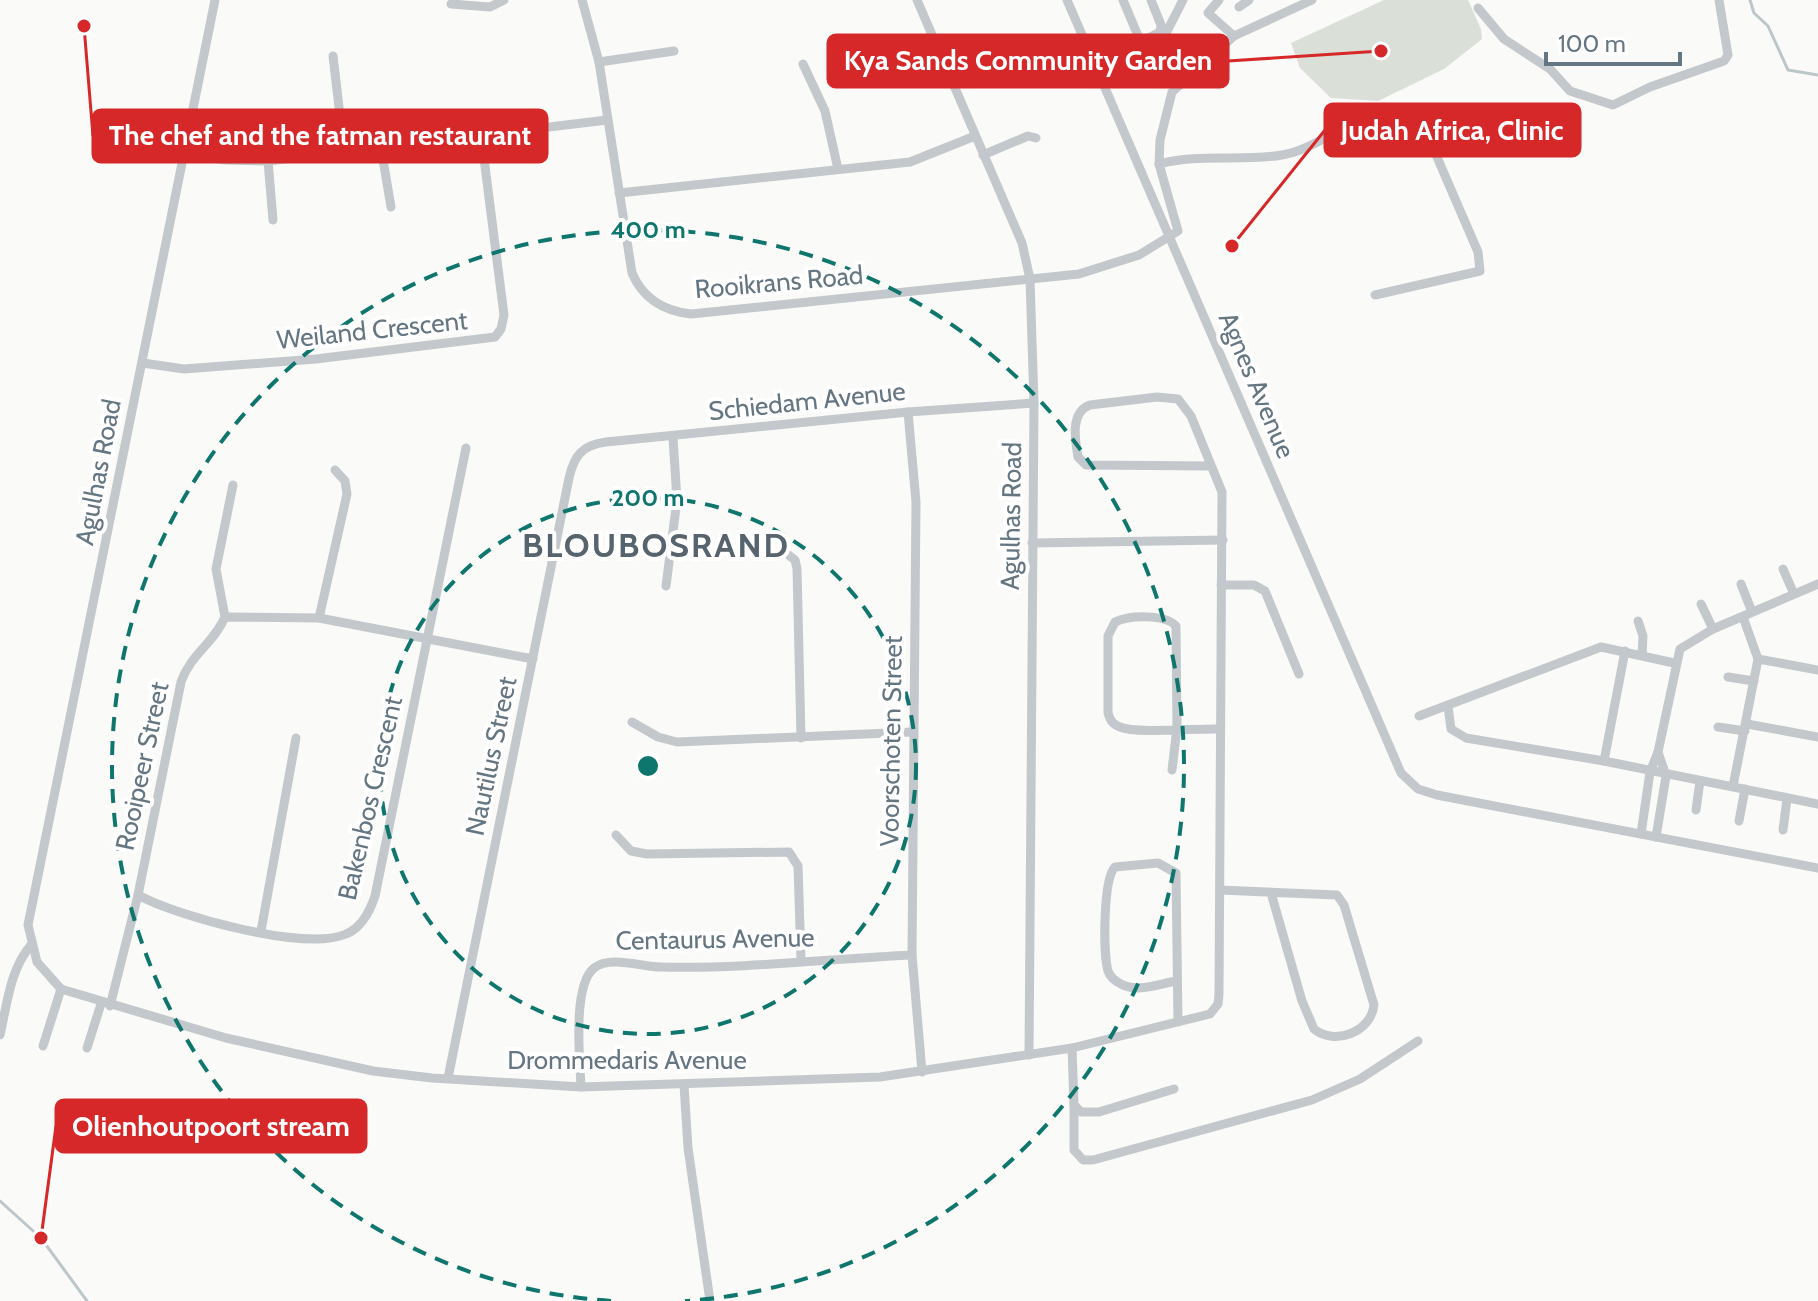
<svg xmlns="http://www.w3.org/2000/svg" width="1818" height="1301" font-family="Cabin,sans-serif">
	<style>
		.green { fill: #dadfd7 }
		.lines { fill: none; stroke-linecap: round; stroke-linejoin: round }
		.stream { stroke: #bbc7cb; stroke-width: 3 }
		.minor { stroke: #c3c8cc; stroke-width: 9 }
		.ring { fill: none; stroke: #0f766e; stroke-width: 4; stroke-dasharray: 14 10 }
		.labels { text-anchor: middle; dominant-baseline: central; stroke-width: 8; stroke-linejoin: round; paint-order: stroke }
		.street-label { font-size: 26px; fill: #657683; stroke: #fff }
		.district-label { font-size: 34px; font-weight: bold; letter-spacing: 2px; fill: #57646e; stroke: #fff }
		.centre { fill: #0f766e; stroke: #fff; stroke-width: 4 }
		.ring-label { font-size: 24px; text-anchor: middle; font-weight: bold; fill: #0f766e; stroke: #fff; stroke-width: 8; stroke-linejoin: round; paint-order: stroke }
		.leader { fill: none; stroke: #d62828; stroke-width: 3 }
		.callout-dot { fill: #d62828; stroke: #fff; stroke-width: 3 }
		.callout { fill: #d62828; stroke: #d62828; stroke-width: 3 }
		.callout-label { font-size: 28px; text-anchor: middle; font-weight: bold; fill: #fff }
	</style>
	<rect width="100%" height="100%" fill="#fafaf8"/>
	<polygon class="green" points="1384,0 1468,0 1481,29 1482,39 1444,69 1378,101 1331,98 1300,68 1291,43"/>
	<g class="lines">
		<g class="stream">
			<polyline points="1750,0 1754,13 1768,26 1788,70 1818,75"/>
			<polyline points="0,1201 41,1238 87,1301"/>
		</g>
		<g class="minor">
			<path d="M215 0 28 925 37 962 61 989 226 1038 373 1071 432 1078 581 1087 880 1077 1072 1048 1210 1014 1218 1004 1219 994 1222 492 1191 416 1178 399 1157 397 1090 405C1070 412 1075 440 1078 457L1086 465 1211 466"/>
			<path d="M582 0 599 62 632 273C643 299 664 311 691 314L1079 274 1139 255 1178 231 1159 164 1160 140 1172 92 1234 36 1312 0"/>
			<polyline points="917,0 1022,243 1030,279 1034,403 1029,1055"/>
			<polyline points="1067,0 1401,773 1418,789 1437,795 1818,868"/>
			<polyline points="1123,0 1141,43"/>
			<polyline points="1219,0 1208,13 1234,36"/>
			<polyline points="451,4 490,7 504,0"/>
			<polyline points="1239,7 1249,0"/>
			<polyline points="1478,8 1504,39 1550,69 1570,91 1613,105 1650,87 1724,61 1728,55 1719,0"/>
			<polyline points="333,56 344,150"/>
			<polyline points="1114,56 1160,32 1161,25 1151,0"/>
			<polyline points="599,62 674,51"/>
			<polyline points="803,64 825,111 838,169"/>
			<polyline points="1176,88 1160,45 1183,0"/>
			<polyline points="381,148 391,207"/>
			<polyline points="183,154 226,160 268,161 607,120"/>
			<polyline points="983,155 1028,136 1036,138"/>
			<polyline points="268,161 273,220"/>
			<path d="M1159 164C1199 153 1241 162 1282 155 1317 149 1344 120 1380 118 1397 117 1416 126 1434 129H1442L1459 119"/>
			<polyline points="619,193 910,162 975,136"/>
			<polyline points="1375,295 1480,271 1478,252 1424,127"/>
			<polyline points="143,363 184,369 316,359 495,337 501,329 504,315 481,135"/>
			<polyline points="908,412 916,502 912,955 922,1072"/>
			<polyline points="1032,543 1223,540"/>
			<polyline points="786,553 795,560 797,569 801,738"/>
			<polyline points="1783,569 1794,594"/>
			<polyline points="1741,584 1752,612"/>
			<polyline points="1221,585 1254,585 1265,591 1299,674"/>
			<polyline points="666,586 677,500 673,438"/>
			<polyline points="1701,604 1713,629"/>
			<polyline points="225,617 216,569 233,485"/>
			<polyline points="319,618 347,494 345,481 335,470"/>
			<polyline points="1638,621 1643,636 1642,655"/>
			<polyline points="1758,659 1818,670"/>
			<polyline points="1728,677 1754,681"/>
			<polyline points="1448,706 1451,729 1466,738 1604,761 1818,804"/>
			<polyline points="1419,716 1601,647 1674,663"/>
			<polyline points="632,722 658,737 677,742 912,732"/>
			<polyline points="1747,724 1818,737"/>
			<polyline points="1718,727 1745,731"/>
			<polyline points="1604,761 1625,651"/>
			<path d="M1172 770 1177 728 1176 626C1165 614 1129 615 1115 622L1108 636V713C1110 720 1112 724 1120 727 1137 734 1198 728 1220 729"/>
			<polyline points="1733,786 1758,659 1743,617"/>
			<polyline points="1696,810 1700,781"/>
			<polyline points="1739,821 1745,789"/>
			<polyline points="1783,830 1787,799"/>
			<polyline points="1641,834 1650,772 1658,752 1680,649 1713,629 1818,584"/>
			<polyline points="616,835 631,851 647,854 789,852 798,866 801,960"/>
			<polyline points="1656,837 1666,776 1658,752"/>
			<path d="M1220 890 1337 895 1344 905 1374 1005C1371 1032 1335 1046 1314 1029L1302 1001 1271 893"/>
			<path d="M138 895C176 916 306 952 346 934 361 928 370 911 375 896L466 448"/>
			<polyline points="261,931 296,738"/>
			<path d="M1176 981C1159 984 1137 993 1121 984 1115 981 1110 977 1108 971 1103 953 1103 879 1115 867L1158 863 1176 873 1178 1022"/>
			<path d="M110 1006 138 895 181 682C190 655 214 643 225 617L319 618 533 659"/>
			<path d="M0 1035C7 1005 10 969 31 945"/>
			<polyline points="43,1046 61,989"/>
			<polyline points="87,1048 101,1004"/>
			<polyline points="1072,1048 1074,1105 1081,1112 1099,1112 1174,1089"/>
			<path d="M448 1078 569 478C574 456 582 445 606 442L908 412 1034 403"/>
			<polyline points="684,1085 688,1148 710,1301"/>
			<path d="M581 1087C580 1061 572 986 594 968 610 955 642 967 660 967 744 969 828 959 912 955"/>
			<polyline points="1074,1105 1074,1150 1083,1160 1093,1160 1312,1100 1360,1079 1418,1041"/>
		</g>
	</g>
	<g class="ring">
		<circle cx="648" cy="766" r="268"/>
		<path d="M611 1301A536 536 0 1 1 685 1301"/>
	</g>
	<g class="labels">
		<g class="street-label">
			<text transform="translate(779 282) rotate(-5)">Rooikrans Road</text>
			<text transform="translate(372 330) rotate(-6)">Weiland Crescent</text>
			<text transform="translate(1257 385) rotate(67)">Agnes Avenue</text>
			<text transform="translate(807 401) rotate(-6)">Schiedam Avenue</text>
			<text transform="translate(98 472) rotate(-79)">Agulhas Road</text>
			<text transform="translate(1011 516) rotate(-89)">Agulhas Road</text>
			<text transform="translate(891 741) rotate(-89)">Voorschoten Street</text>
			<text transform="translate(491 756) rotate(-78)">Nautilus Street</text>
			<text transform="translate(142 766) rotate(-78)">Rooipeer Street</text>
			<text transform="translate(370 798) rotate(-77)">Bakenbos Crescent</text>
			<text transform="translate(715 939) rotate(-1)">Centaurus Avenue</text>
			<text x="627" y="1060">Drommedaris Avenue</text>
		</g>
		<g class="district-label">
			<text x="656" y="545">BLOUBOSRAND</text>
		</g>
	</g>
	<circle cx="648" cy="766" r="12" class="centre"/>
	<g class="ring-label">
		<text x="648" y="238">400 m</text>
		<text x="648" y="506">200 m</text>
	</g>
	<path class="leader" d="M1381 51L1228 61M1232 246L1325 130M84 26L93 136M41 1238L56 1126"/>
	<g class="callout-dot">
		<circle cx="1381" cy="51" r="8"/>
		<circle cx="1232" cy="246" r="8"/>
		<circle cx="84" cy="26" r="8"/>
		<circle cx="41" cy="1238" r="8"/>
	</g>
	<g class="callout">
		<rect x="828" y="35" width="400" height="52" rx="8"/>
		<rect x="1325" y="104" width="255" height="52" rx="8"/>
		<rect x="93" y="110" width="454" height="52" rx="8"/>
		<rect x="56" y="1100" width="310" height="52" rx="8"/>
	</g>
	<g class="callout-label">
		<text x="1028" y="70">Kya Sands Community Garden</text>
		<text x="1452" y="140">Judah Africa, Clinic</text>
		<text x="320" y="145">The chef and the fatman restaurant</text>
		<text x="211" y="1136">Olienhoutpoort stream</text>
	</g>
	<path d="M1546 52v12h134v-12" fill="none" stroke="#657683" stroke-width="4"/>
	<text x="1558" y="52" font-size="24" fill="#657683" stroke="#ffffff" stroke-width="6" paint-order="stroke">100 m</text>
</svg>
